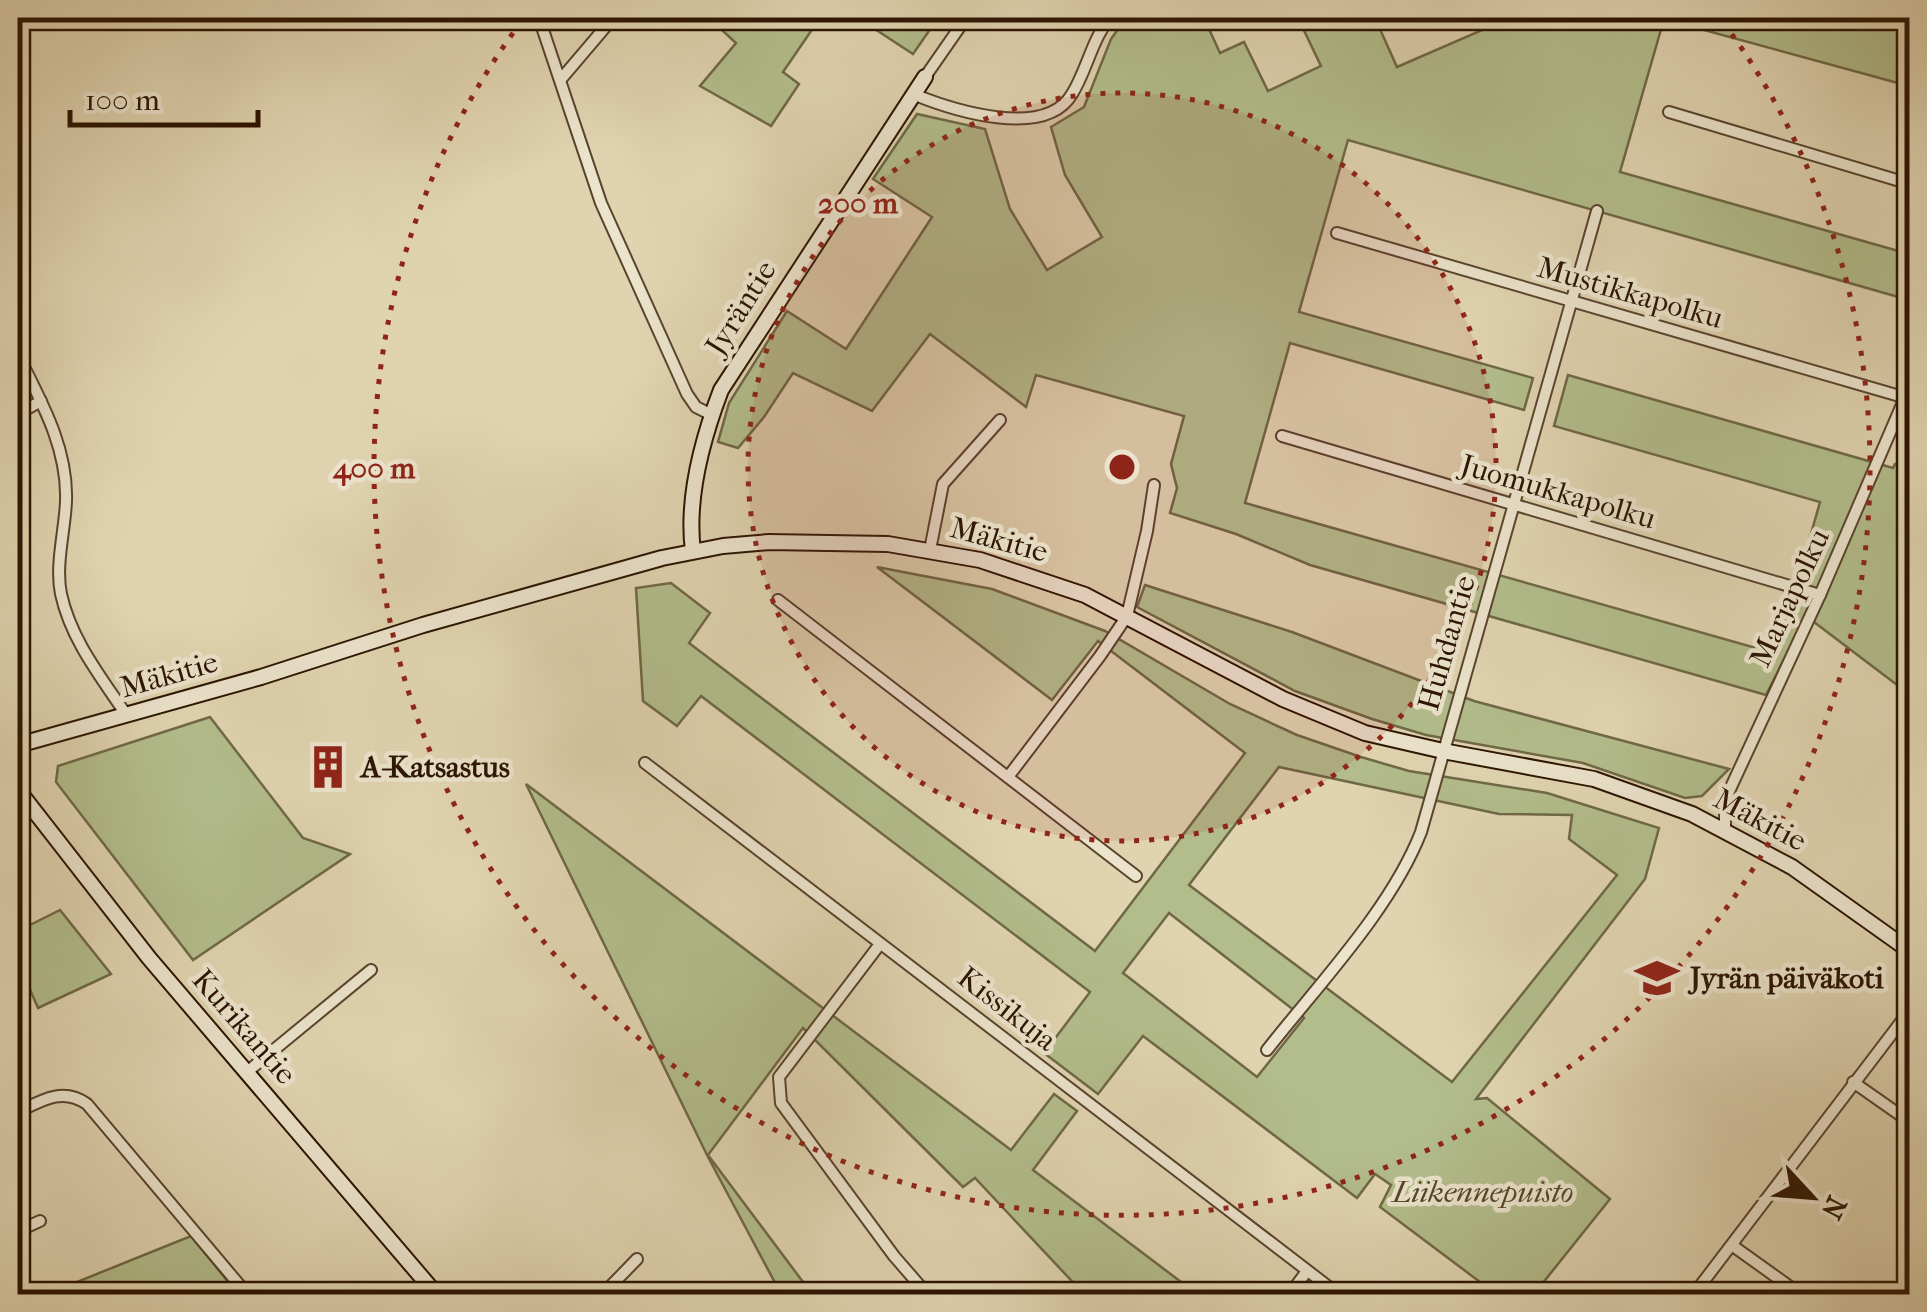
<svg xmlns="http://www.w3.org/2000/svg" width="1927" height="1312" font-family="'IM FELL French Canon',serif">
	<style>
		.green { fill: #b2bd8b; stroke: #6f6846; stroke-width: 2.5; fill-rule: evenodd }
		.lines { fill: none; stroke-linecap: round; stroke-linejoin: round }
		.street-casing { stroke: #59442e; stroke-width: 14 }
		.secondary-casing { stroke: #2c1402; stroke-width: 18 }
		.street { stroke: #ebe3cc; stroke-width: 10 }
		.secondary { stroke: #ebe3cc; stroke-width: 14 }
		.ring { fill: none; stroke: #8f2418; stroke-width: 5; stroke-dasharray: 5 10 }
		.labels { text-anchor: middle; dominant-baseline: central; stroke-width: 9; stroke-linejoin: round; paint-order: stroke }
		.street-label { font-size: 30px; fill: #2c1402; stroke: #ebe3cc }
		.poi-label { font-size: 30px; font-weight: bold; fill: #2c1402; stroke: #ebe3cc; text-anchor: start }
		.park-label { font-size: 30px; font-style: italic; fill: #54472b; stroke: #ebe3cc }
		.centre { fill: #8f2418; stroke: #ebe3cc; stroke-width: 5 }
		.ring-label { font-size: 30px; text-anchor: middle; font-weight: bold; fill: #8f2418; stroke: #ebe3cc; stroke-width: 9; stroke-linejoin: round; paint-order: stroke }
	</style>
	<rect width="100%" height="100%" fill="#e0d4b0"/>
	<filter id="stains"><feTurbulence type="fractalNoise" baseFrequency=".002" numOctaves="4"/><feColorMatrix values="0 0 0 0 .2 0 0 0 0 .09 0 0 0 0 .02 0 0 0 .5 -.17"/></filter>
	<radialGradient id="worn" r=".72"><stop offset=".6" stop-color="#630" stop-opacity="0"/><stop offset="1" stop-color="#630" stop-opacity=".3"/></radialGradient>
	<g class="green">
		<polygon points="709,18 820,18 783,72 799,84 771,126 700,86 736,43"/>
		<polygon points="858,18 938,18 913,54"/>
		<polygon points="1126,18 1204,18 1220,53 1244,42 1268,91 1321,66 1298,18 1375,18 1397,67 1487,28 1502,18 1909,18 1909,86 1664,19 1620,172 1909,254 1909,300 1348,140 1299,312 1533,378 1524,410 1290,343 1245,503 1777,654 1820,502 1554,426 1568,375 1893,468 1895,464 1909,469 1909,694 1806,616 1766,695 1310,565 1236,534 1170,513 1177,488 1171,464 1184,416 1036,375 1026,407 930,334 872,411 793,373 764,417 738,448 718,442 729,403 787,311 846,349 932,217 873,179 917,114 985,129 1010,209 1047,270 1102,237 1065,175 1051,127 1084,107 1111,39"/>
		<path d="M877 567 992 589 1105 631 1230 704 1297 735 1361 757 1409 771 1547 793 1659 828 1645 879 1476 1099 1487 1098 1610 1199 1534 1294H1496L1380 1207 1391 1185 1375 1174 1357 1198 1143 1036 1098 1094 1044 1053 1090 992 701 696 677 726 643 701 636 588 671 583 710 613 689 643 1095 951 1245 753 1098 641 1052 700ZM1279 767 1499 814 1572 815 1569 839 1617 875 1452 1082 1189 885ZM1169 913 1304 1018 1257 1077 1123 973Z"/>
		<polygon points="1145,585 1292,632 1474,701 1729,769 1702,796 1685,798 1583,763 1426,735 1372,719 1295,691 1137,607"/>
		<polygon points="210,717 303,838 350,854 193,960 56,782 58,766"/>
		<polygon points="526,784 1011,1150 1054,1094 1077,1111 1033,1170 1197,1294 1084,1294 975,1178 963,1187 803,1028 708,1155 812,1294 781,1294 707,1155"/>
		<polygon points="60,910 111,974 38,1008 18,962 18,931"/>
		<polygon points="191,1236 238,1294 75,1294 72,1284"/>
	</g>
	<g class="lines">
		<g class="street-casing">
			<g id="street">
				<polyline points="539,18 601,203 687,394 696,407 712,415"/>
				<polyline points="925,77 966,18"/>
				<polyline points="562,78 613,18"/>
				<path d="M913 94C952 110 1045 140 1072 94 1087 70 1092 39 1110 18"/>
				<polyline points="1669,112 1910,184"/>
				<polyline points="1337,233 1910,399"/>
				<path d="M18 355C41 401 68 448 66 501 65 530 55 565 61 594 71 640 101 677 127 716"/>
				<polyline points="18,414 41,401"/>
				<polyline points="1282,436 1820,595"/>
				<polyline points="930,550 943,484 1000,420"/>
				<polyline points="778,600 1136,876"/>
				<polyline points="645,763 1338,1294"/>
				<polyline points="1008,777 1100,656 1127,616 1147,531 1154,485"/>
				<polyline points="1725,832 1725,800 1820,595 1910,386"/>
				<polyline points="880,944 779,1077 781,1103 894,1256 927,1294"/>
				<path d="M1267 1050C1318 985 1391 909 1421 832L1597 211"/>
				<polyline points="247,1072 371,970"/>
				<polyline points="1853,1082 1910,1122"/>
				<path d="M18 1112C42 1100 63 1087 87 1104L247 1294"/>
				<polyline points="18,1231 40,1221"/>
				<polyline points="1733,1246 1800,1294"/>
				<polyline points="603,1294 637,1259"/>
				<polyline points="1290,1294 1307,1271"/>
				<polyline points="1694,1294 1910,1010"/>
			</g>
		</g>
		<g class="secondary-casing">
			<g id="secondary">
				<path d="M693 551C686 498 702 440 721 390L925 77"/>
				<polyline points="18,745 261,677 423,625 662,558 723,546 769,542 888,544 980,560 1085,595 1283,699 1365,733 1443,751 1594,779 1692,814 1792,867 1910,951"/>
				<polyline points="18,790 149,958 436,1294"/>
			</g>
		</g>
		<use href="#street" class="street"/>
		<use href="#secondary" class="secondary"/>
	</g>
	<circle cx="1122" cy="467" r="374" fill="#8f2418" fill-opacity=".12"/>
	<g class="ring">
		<circle cx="1122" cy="467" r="374"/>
		<path d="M1723 22A748 748 0 1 1 521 22"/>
	</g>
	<defs>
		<g id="building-bare" transform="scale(3.45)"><path d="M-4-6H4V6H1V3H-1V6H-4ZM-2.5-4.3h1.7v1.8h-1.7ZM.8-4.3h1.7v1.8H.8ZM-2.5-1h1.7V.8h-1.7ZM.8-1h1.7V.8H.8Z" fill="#8f2418" stroke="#ebe3cc" stroke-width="2.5" paint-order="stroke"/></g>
		<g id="school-bare" transform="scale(3.45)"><path d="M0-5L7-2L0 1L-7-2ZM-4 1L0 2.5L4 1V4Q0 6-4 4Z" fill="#8f2418" stroke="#ebe3cc" stroke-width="2.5" paint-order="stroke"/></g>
	</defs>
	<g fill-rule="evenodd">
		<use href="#building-bare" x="328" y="767"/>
		<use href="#school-bare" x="1657" y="978"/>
	</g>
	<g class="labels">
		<g class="street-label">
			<text transform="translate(1630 293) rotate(16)">Mustikkapolku</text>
			<text transform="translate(741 308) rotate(-58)">Jyräntie</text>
			<text transform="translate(1558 492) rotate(16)">Juomukkapolku</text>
			<text transform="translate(999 540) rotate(15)">Mäkitie</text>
			<text transform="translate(1790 598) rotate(-65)">Marjapolku</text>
			<text transform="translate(1447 643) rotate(-74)">Huhdantie</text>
			<text transform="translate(169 675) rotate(-16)">Mäkitie</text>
			<text transform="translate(1760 820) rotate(28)">Mäkitie</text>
			<text transform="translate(1007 1009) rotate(38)">Kissikuja</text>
			<text transform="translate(244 1027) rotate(49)">Kurikantie</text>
		</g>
		<g class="poi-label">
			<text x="361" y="767">A-Katsastus</text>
			<text x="1690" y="978">Jyrän päiväkoti</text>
		</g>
		<g class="park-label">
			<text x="1483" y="1192">Liikennepuisto</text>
		</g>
	</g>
	<circle cx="1122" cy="467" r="15" class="centre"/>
	<g class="ring-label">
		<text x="858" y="213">200 m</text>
		<text x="374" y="478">400 m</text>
	</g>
	<rect width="1927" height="1312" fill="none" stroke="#e0d4b0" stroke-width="60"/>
	<rect x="20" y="20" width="1887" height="1272" fill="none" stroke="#2c1402" stroke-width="5"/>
	<rect x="30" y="30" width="1867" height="1252" fill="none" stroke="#2c1402" stroke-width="2.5"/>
	<g transform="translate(1812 1197) rotate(116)" stroke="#ebe3cc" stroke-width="8" paint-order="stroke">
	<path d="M0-8L18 38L0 25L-18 38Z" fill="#2c1402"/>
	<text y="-15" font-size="28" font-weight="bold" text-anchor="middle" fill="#2c1402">N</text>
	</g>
	<path d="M70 110v15h188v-15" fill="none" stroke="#2c1402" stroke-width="5"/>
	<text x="85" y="110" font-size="30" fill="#2c1402" stroke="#ebe3cc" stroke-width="8" paint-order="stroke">100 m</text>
	<rect width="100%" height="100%" filter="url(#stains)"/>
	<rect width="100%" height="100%" fill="url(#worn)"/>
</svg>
